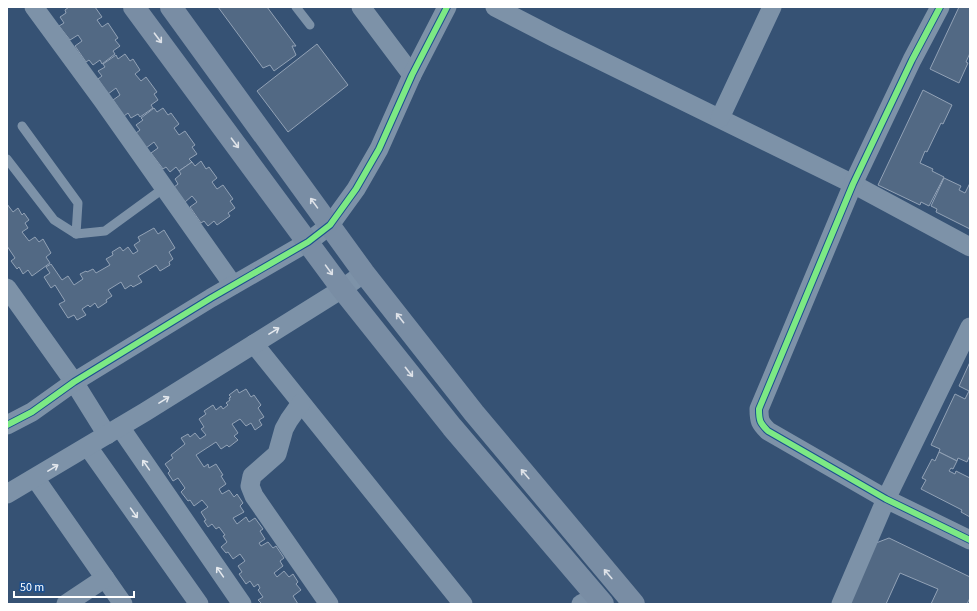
<svg xmlns="http://www.w3.org/2000/svg" width="977" height="611" font-family="'Source Sans 3',sans-serif">
	<style>
		.building { fill: #526984; stroke: #92a2b6 }
		.lines { fill: none; stroke-linecap: round; stroke-linejoin: round }
		.lane { stroke: #7d92a8; stroke-width: 9 }
		.street { stroke: #7d92a8; stroke-width: 19 }
		.secondary { stroke: #798da4; stroke-width: 22 }
		.cycleway-casing { stroke: #1b4f8f; stroke-width: 8 }
		.cycleway { stroke: #7ce984; stroke-width: 6 }
		.oneway { stroke: #dee2e8 }
		.oneway2 { stroke: #e5e9ee }
	</style>
	<rect width="100%" height="100%" fill="#365274"/>
	<g class="building">
		<polygon points="69,7 95,7 102,17 97,20 102,27 108,23 118,38 115,40 120,46 113,51 115,54 102,64 100,60 93,65 89,60 86,62 75,46 82,41 78,35 70,40 59,26 64,23 60,17 66,13 65,10"/>
		<polygon points="218,7 267,7 296,46 292,46 296,55 274,71 270,65 263,68"/>
		<polygon points="959,7 970,7 970,53 966,62 968,63 959,83 930,69"/>
		<polygon points="317,44 348,85 288,132 257,91"/>
		<polygon points="125,54 130,61 133,59 140,70 135,74 141,81 146,77 157,92 154,94 158,100 151,105 153,108 140,117 138,114 131,118 128,113 124,116 113,100 120,95 116,88 108,94 98,79 102,76 98,71 105,67 103,64 116,55 118,59"/>
		<polygon points="923,90 952,105 943,124 941,123 927,152 925,151 920,163 933,169 932,171 944,177 929,206 921,202 920,205 878,185"/>
		<polygon points="154,108 157,112 163,108 168,115 171,113 179,124 174,128 179,135 185,131 195,145 192,147 197,154 189,159 192,162 179,171 176,167 170,172 166,167 163,169 151,153 158,148 154,142 146,148 136,133 140,130 136,125 143,120 141,118"/>
		<polygon points="201,161 206,169 209,167 217,178 212,182 217,189 223,185 233,199 230,201 235,208 228,213 230,216 217,225 214,221 208,226 204,221 201,223 190,207 197,202 192,196 185,202 174,187 178,184 175,179 181,174 179,171 192,162 195,166"/>
		<polygon points="944,178 961,186 959,190 965,193 970,183 970,229 936,212 937,209 931,206"/>
		<polygon points="7,204 13,212 18,208 22,215 24,213 29,220 25,223 28,228 22,232 29,241 35,237 39,242 43,239 51,253 46,257 50,263 32,276 28,270 23,274 19,267 17,269 11,261 15,258 7,246"/>
		<polygon points="154,228 158,234 164,230 175,248 169,252 173,259 169,262 170,265 160,271 156,265 138,276 142,282 133,287 131,285 125,289 121,282 108,290 112,296 106,300 107,302 98,308 95,303 90,307 88,305 82,309 86,315 77,320 74,315 68,318 59,304 65,301 55,285 51,288 44,277 50,273 46,267 51,264 62,280 68,276 74,285 83,279 80,274 86,271 87,272 93,269 96,273 110,265 106,259 113,255 112,252 120,247 123,251 128,247 133,254 138,251 134,245 140,241 138,237"/>
		<polygon points="970,362 970,455 967,462 958,458 957,461 939,452 940,449 931,445 955,394 965,399 969,391 959,386"/>
		<polygon points="237,389 239,393 246,389 251,397 254,395 261,405 258,408 264,417 259,420 262,425 255,430 251,423 246,426 240,419 232,424 238,433 234,436 238,440 229,447 227,445 221,449 216,442 196,455 204,467 208,464 209,468 216,464 223,475 221,476 226,484 219,489 222,494 229,490 234,497 237,494 243,503 240,506 244,512 233,518 237,524 246,517 249,522 255,518 263,529 260,531 265,539 259,543 261,546 268,542 273,548 276,546 284,558 280,561 283,566 274,573 277,577 284,571 289,577 293,574 298,582 296,584 301,590 293,596 298,604 262,604 258,600 263,597 258,590 260,588 258,584 254,587 250,581 246,584 239,574 242,572 238,566 245,561 240,554 233,559 228,552 226,553 221,547 227,542 223,536 225,535 219,527 216,529 212,524 208,527 204,521 206,520 201,512 208,507 202,500 194,506 190,500 188,501 181,492 185,488 178,478 173,481 168,473 170,471 165,464 173,458 171,455 185,444 181,438 188,434 190,437 195,433 200,439 206,435 201,429 204,427 199,419 206,414 204,411 213,405 216,410 221,406 223,409 228,405 226,403 230,400 229,398 231,397 229,395"/>
		<polygon points="939,452 957,461 953,469 951,468 949,471 955,474 956,471 970,478 970,517 961,512 962,510 921,489 926,480 922,478 932,459 935,461"/>
		<polygon points="889,538 970,577 970,598 967,604 931,604 938,589 900,573 886,604 846,604 876,543"/>
	</g>
	<g class="lines">
		<g class="lane">
			<polyline points="296,7 310,25"/>
			<polyline points="22,126 78,203 76,234"/>
			<polyline points="7,159 54,220 76,234 105,231 164,188"/>
		</g>
		<g class="street">
			<polyline points="34,7 103,101 233,285"/>
			<polyline points="361,7 412,75"/>
			<polyline points="495,7 555,38 853,184 970,247"/>
			<path d="M940 7 912 60 853 184 759 409C759 421 760 423 768 431L886 499 970 540"/>
			<polyline points="720,118 772,7"/>
			<polyline points="7,288 74,382 107,435"/>
			<polyline points="254,344 463,604"/>
			<polyline points="301,403 289,420 284,429 277,454 252,476 250,486 254,496 329,604"/>
			<polyline points="7,425 32,412 74,382 211,298 308,242 330,225 356,189 379,149 412,75 447,7"/>
			<polyline points="120,427 242,604"/>
			<polyline points="88,447 199,604"/>
			<polyline points="35,478 123,604"/>
			<polyline points="7,494 145,412 342,289 364,273"/>
			<polyline points="66,604 105,578"/>
			<polyline points="581,604 597,596"/>
			<polyline points="841,604 886,499 970,327"/>
		</g>
		<g class="secondary">
			<polyline points="134,7 342,289 452,427 603,604"/>
			<polyline points="171,7 364,273 474,413 634,604"/>
		</g>
		<g class="cycleway-casing">
			<g id="cycleway">
				<path d="M940 7 912 60 853 184 759 409C759 421 760 423 768 431L886 499 970 540"/>
				<polyline points="7,425 32,412 74,382 211,298 308,242 330,225 356,189 379,149 412,75 447,7"/>
			</g>
		</g>
		<use href="#cycleway" class="cycleway"/>
	</g>
	<defs><path id="oneway-shaft" d="M-6 0H5M1.5-3L5.5 0L1.5 3" fill="none" stroke-width="1.6" stroke-linecap="round" stroke-linejoin="round"/></defs>
	<g class="oneway">
		<use href="#oneway-shaft" transform="translate(158 38) rotate(53)"/>
		<use href="#oneway-shaft" transform="translate(235 143) rotate(53)"/>
		<use href="#oneway-shaft" transform="translate(314 203) rotate(-126)"/>
		<use href="#oneway-shaft" transform="translate(329 270) rotate(54)"/>
		<use href="#oneway-shaft" transform="translate(400 318) rotate(-128)"/>
		<use href="#oneway-shaft" transform="translate(409 372) rotate(52)"/>
		<use href="#oneway-shaft" transform="translate(525 474) rotate(-130)"/>
		<use href="#oneway-shaft" transform="translate(608 574) rotate(-130)"/>
	</g>
	<g class="oneway2">
		<use href="#oneway-shaft" transform="translate(274 331) rotate(-32)"/>
		<use href="#oneway-shaft" transform="translate(164 400) rotate(-32)"/>
		<use href="#oneway-shaft" transform="translate(146 465) rotate(-125)"/>
		<use href="#oneway-shaft" transform="translate(53 468) rotate(-31)"/>
		<use href="#oneway-shaft" transform="translate(134 513) rotate(55)"/>
		<use href="#oneway-shaft" transform="translate(220 572) rotate(-125)"/>
	</g>
	<rect width="977" height="611" fill="none" stroke="#ffffff" stroke-width="16"/>
	<path d="M14 591v6h120v-6" fill="none" stroke="#ffffff" stroke-width="2"/>
	<text x="20" y="591" font-size="12" fill="#ffffff" stroke="#1b4f8f" stroke-width="3" paint-order="stroke">50 m</text>
</svg>
